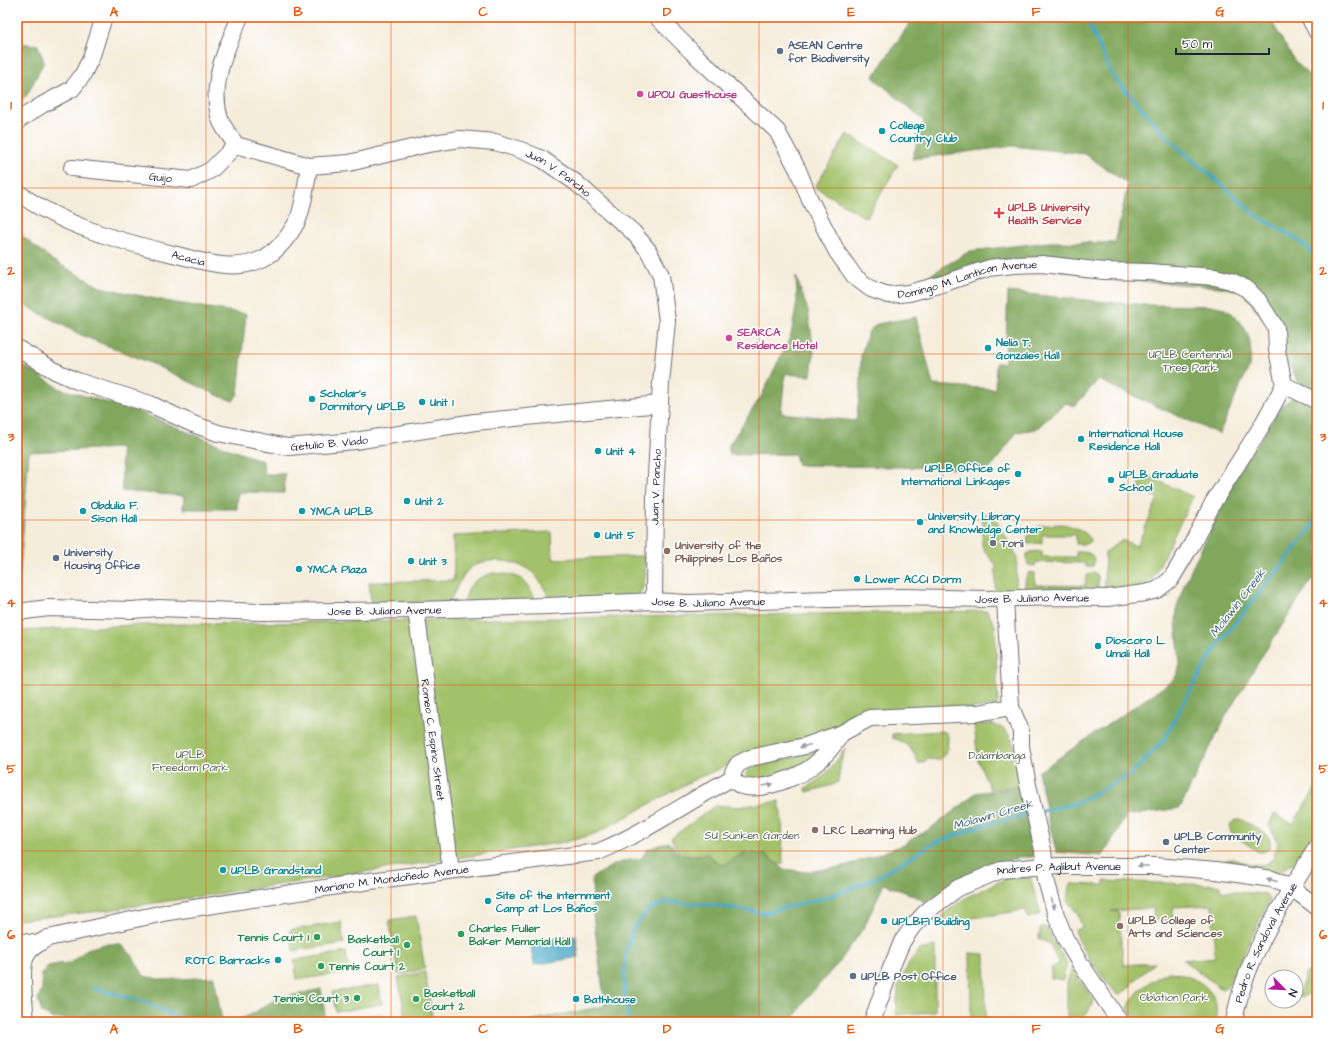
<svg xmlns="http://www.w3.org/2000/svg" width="1334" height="1039" font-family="'Architects Daughter',sans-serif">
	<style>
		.green { fill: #a2c169; stroke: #627252 }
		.forest { fill: #81a75d; stroke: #52644c }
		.water { fill: #47a8c6; stroke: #346580 }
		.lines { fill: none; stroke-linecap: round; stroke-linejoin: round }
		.stream { stroke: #47a8c6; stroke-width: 3.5 }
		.minor-casing { stroke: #6c6973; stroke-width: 18 }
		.minor { stroke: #fff; stroke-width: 16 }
		.oneway { fill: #9c9ca7 }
		.grid { fill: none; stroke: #e8590c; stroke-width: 1; stroke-opacity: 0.55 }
		.service-dot { fill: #5c6f8a; stroke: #fff; stroke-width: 1.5 }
		.hotel-dot { fill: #d1479c; stroke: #fff; stroke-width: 1.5 }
		.culture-dot { fill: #0f9aa8; stroke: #fff; stroke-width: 1.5 }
		.health-dot { fill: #e0444e; stroke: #fff; stroke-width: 1.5 }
		.worship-dot { fill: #6b7280; stroke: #fff; stroke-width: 1.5 }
		.education-dot { fill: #8d6e63; stroke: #fff; stroke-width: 1.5 }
		.leisure-dot { fill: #2e9e5b; stroke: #fff; stroke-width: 1.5 }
		.labels { text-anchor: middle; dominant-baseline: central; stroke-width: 3; stroke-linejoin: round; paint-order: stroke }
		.service-label { font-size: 11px; font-weight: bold; fill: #4e5e75; stroke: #fff; text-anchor: start }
		.hotel-label { font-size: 11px; font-weight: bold; fill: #b23c85; stroke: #fff; text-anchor: start }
		.culture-label { font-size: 11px; font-weight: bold; fill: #0d838f; stroke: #fff; text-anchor: start }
		.street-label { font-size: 11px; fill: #22223b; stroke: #fff }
		.health-label { font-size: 11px; font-weight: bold; fill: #be3a42; stroke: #fff; text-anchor: start }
		.park-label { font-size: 11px; fill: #4f5a4b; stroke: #fff }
		.worship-label { font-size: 11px; font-weight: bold; fill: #5b616d; stroke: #fff; text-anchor: start }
		.education-label { font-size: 11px; font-weight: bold; fill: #785e54; stroke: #fff; text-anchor: start }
		.leisure-label { font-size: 11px; font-weight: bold; fill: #27864d; stroke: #fff; text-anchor: start }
		.water-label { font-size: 12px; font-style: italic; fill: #335e7a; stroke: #fff }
		.neatline { fill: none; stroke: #e8590c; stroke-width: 1.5 }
		.grid-label { font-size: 13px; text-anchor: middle; font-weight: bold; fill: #e8590c }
	</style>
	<rect width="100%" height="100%" fill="#fff"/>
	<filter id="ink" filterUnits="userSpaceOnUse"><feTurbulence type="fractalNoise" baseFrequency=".025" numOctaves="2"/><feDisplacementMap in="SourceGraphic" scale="8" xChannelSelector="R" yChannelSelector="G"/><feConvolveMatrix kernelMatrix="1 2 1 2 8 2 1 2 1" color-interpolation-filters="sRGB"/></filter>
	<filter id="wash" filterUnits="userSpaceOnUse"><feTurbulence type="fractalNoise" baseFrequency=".012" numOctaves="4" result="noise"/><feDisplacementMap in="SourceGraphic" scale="16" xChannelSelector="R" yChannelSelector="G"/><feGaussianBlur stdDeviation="0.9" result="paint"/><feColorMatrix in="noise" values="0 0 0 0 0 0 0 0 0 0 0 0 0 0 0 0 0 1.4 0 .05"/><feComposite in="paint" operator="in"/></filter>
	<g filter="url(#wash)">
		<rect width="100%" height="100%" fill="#f5ecda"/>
		<g class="green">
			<polygon points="847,134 898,165 866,218 815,187"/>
			<polygon points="1144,474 1193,497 1153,578 1141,587 1104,592 1105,553 1121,540 1137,546 1158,498 1138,488"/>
			<polygon points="983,515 993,515 1017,556 1016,596 995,595 996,565 984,551 982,545"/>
			<path d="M1063 524C1073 527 1087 530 1091 541L1089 543 1084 544H1076V535H1042V543L1029 544 1027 543C1027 523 1048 525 1063 524Z"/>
			<path d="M552 532 553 559 645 556C645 571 648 587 636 597L552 601C546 593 542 582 535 575 521 560 485 555 469 569 461 577 455 591 450 601L371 604 369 582 454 580 453 536Z"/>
			<path d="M1042 551V557H1076V552C1086 552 1097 552 1093 566L1086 567 1085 563 1036 562 1035 566 1028 565 1026 559 1027 554 1031 552Z"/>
			<path d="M1029 572 1035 573V585L1085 586C1086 579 1085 574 1093 572L1098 576V593L1024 590 1026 577Z"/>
			<path d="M493 573C520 575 524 576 536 601L464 602C470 582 473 580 493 573Z"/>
			<polygon points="987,611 995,625 998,703 997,706 867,717 746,758 695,779 599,832 588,836 565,842 101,911 17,920 17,631 133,625"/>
			<path d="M974 724C984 724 993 723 1002 728 1017 737 1019 769 1023 785L990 789 978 760Z"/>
			<path d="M941 731 945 732 948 736C948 745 947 756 939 760L928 759 919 764C912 749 908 743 892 738V734Z"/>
			<polygon points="819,749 822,750 819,757 769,779 748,779 746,774 747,771 753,766 758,765 791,758"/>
			<path d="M845 749 841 762 838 782 833 785 807 792 806 788C823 779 834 765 845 749Z"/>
			<polygon points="1317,786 1317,829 1305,849 1293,863 1279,872 1267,873 1222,865 1226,860 1233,859 1250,864 1265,865 1273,859 1278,843 1269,825 1274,814 1293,824"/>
			<polygon points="779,801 782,820 783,864 726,865 682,859 671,838 716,805 738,807"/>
			<path d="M1240 819C1250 825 1277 835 1269 848 1266 852 1262 853 1258 852L1231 833C1228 825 1232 820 1240 819Z"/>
			<polygon points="1030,877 1041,914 1028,918 1025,910 972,918 960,925 950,923 941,916 965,898 1007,878"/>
			<path d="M1104 881 1220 885V891L1266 894 1269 899 1267 905 1227 988 1222 989 1183 960 1215 957 1212 906 1214 905 1173 907V920L1154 921 1153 908 1111 911 1119 912 1123 965 1155 963 1134 981 1129 988 1121 994 1116 993C1100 974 1082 954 1075 930L1082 928 1078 914 1067 901 1069 886 1072 884 1104 885Z"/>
			<polygon points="416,916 425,969 398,974 389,920"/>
			<polygon points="341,922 344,943 293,951 290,930"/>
			<polygon points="1045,926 1067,963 1063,980 1051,978 1051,968 1059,964 1050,944 1039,939 1040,928"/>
			<polygon points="935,946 935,1012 896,1015 898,987 909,963 919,950"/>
			<polygon points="346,952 349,972 297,980 294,960"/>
			<polygon points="970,953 985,954 986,1022 971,1022"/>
			<path d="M1071 968 1094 1000C1087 1015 1084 1022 1067 1022V984Z"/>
			<polygon points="1317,969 1317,992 1300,997 1298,996 1306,973"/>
			<polygon points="425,972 433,1022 406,1022 398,977"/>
			<path d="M1169 972C1187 974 1207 982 1215 1000 1217 1006 1216 1016 1215 1022H1137L1128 1008C1134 990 1153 980 1169 972Z"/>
			<polygon points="379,985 382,1004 336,1012 332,992"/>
			<polygon points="383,1013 385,1022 337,1022 337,1021"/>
		</g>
		<g class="forest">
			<path d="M914 17H1269L1294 60 1317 84V576L1307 587 1264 653 1227 714 1180 808 1126 816 1103 856 1056 852 1038 772 1162 688 1174 679 1178 672 1180 664 1176 622 1177 607 1184 585 1238 472 1283 404C1292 400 1296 393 1300 384L1283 356 1276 335 1242 291 1220 287 1119 280 1063 271 1012 260 968 265 921 288 907 289 970 251 1049 242 1115 243 1128 184 1085 154 1013 146 912 159 924 121 873 77Z"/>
			<polygon points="17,43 38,45 44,62 27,95 17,107"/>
			<polygon points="17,232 52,260 100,287 170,302 246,314 238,394 233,401 219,396 153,364 81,335 17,301"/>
			<path d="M796 276 808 311 814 351 811 376 785 374 781 413 856 421 861 382V356L868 332 877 324 916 317 933 385 995 389 996 363H1005L1008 292 1096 301 1148 305 1216 306C1242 312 1256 340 1249 366 1247 373 1243 380 1240 386 1233 402 1226 418 1219 434L1098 380 1075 406 1066 403 1036 429 1017 432 990 469 798 465 795 454 729 455V445L762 395 791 335 797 302Z"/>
			<polygon points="17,362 61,389 142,413 229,449 263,461 264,474 285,474 284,493 238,492 237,509 183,509 184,496 122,491 121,448 29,452 17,611"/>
			<path d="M1019 787 1035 850 1034 855 1032 857H1021L998 863 925 902 910 894 884 884 864 927 841 960 807 998 791 1022H523L605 1006 593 914 592 878C609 867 619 860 640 859L648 849 669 842 673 846 676 852 688 856 707 854 722 866 745 852 766 855 784 869 806 872 841 867 869 858 902 845 931 828 963 804 975 793Z"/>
			<polygon points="105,944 121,944 132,955 144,976 163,980 214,977 222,1021 243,1018 252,1014 276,999 321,989 326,1022 96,1022 96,1017 53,1019 42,1013 38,999 42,989 41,975 48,966 58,964 70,963 87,949"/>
		</g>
		<polygon class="water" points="576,935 579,957 534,965 530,943"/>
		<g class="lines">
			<g class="stream">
				<polyline points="1086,17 1112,75 1170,140 1256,215 1297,239 1317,257"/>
				<polyline points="1038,812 1077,803 1131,774 1164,740 1187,696 1216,647 1308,532 1317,518"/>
				<polyline points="93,988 145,1002 187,1022"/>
				<polyline points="629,1022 625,999 624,980 626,954 632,930 649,909 668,902 713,905 763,913 828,897 874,879 934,843 978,827 1030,814"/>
			</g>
		</g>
	</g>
	<g filter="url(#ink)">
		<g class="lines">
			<g class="minor-casing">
				<g id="minor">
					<path id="s1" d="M240 17C226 49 209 84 220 119 223 128 231 137 236 145L309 166 349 163 428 144 460 139 495 142 518 149 542 159 575 182 633 232 648 250 661 275 667 321 661 383 655 494 654 601"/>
					<path id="s2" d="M657 17 692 52 777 131 798 170 810 200 837 252 855 277 871 289 888 295 909 293 939 285 989 268 1013 265 1042 264 1104 271 1149 272 1215 277 1231 281 1247 289 1258 300 1276 328 1277 350 1284 385"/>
					<polyline points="1309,17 1317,32"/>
					<polyline points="17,122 20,119 42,105 72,89 82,76 91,58 104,17"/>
					<path id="s3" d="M72 168 191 180 211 170 236 145"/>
					<path id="s4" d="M17 192C62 226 120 241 173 254 202 261 233 273 262 259 277 252 289 236 297 222 303 210 307 180 309 166"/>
					<path id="s5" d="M17 348 55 371 77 381 150 404 193 424 218 433 288 447 355 441 475 422 660 404"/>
					<polyline points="1284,385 1317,401"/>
					<polyline points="1005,599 1011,707 1021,731 1021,747 1028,785 1043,850 1046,880 1056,915 1065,938 1078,960 1120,1022"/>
					<path id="s6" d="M416 610 451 870"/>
					<path id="s7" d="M17 612 49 608 132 610 159 608 262 612 416 610 548 606 654 601 687 603 904 597 985 599 1058 597 1107 598 1145 593 1157 590 1171 579 1192 544 1214 501 1261 427 1284 385"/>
					<path d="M842 733C834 745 826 756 815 764 800 777 761 792 742 786 737 784 735 782 732 778L733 772 738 764 750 758 805 746 842 733 870 718 978 713 1011 707"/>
					<polyline points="17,941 36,944"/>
					<path id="s8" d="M26 1022C25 1006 20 973 25 959 28 949 39 943 48 938L168 912 370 881 598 852C646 832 687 802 732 778"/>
					<path id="s9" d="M872 1022 891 968 902 942 913 926 927 911 958 888 1001 870 1034 867 1064 866H1156L1216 871 1272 879 1292 888 1317 907"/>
					<path id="s10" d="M1234 1022C1244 959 1284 900 1317 847"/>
				</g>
			</g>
			<use href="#minor" class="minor"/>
		</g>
		<defs><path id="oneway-solid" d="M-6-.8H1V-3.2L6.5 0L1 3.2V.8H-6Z"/></defs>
		<g class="oneway">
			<use href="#oneway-solid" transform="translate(805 746) rotate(165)"/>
			<use href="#oneway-solid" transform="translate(768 785) rotate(-11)"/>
			<use href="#oneway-solid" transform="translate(1143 866) rotate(180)"/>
			<use href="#oneway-solid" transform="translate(1272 880) rotate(-164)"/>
			<use href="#oneway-solid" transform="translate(1053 904) rotate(74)"/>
		</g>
	</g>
	<path class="grid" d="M206 17V1022M391 17V1022M575 17V1022M759 17V1022M943 17V1022M1128 17V1022M17 188H1317M17 354H1317M17 520H1317M17 685H1317M17 851H1317"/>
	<g class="service-dot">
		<circle cx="780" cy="51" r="4"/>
		<circle cx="56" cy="558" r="4"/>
		<circle cx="1166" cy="842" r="4"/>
		<circle cx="853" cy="976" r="4"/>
	</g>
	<g class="hotel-dot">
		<circle cx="640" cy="94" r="4"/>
		<circle cx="729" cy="338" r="4"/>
	</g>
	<g class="culture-dot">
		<circle cx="882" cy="131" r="4"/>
		<circle cx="988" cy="348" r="4"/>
		<circle cx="312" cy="399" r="4"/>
		<circle cx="422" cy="402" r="4"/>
		<circle cx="1081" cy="439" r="4"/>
		<circle cx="598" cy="451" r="4"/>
		<circle cx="1018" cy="474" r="4"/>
		<circle cx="1111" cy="480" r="4"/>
		<circle cx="407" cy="501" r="4"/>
		<circle cx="83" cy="511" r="4"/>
		<circle cx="302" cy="511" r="4"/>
		<circle cx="920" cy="522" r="4"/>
		<circle cx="597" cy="535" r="4"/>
		<circle cx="411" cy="561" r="4"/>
		<circle cx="299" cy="569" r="4"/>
		<circle cx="857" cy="579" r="4"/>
		<circle cx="1098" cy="646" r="4"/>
		<circle cx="223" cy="870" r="4"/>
		<circle cx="488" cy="901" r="4"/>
		<circle cx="884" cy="921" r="4"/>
		<circle cx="278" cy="960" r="4"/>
		<circle cx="576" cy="999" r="4"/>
	</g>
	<path class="health-dot" d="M997 207h4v4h4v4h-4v4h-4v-4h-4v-4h4z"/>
	<circle class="worship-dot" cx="993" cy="543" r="4"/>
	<g class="education-dot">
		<circle cx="667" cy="551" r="4"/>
		<circle cx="815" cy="830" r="4"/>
		<circle cx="1120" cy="926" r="4"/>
	</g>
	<g class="leisure-dot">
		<circle cx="461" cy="934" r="4"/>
		<circle cx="317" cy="937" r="4"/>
		<circle cx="407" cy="945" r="4"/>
		<circle cx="321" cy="966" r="4"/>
		<circle cx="357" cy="998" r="4"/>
		<circle cx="416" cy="999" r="4"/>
	</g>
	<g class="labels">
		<g class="service-label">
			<text x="788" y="45">ASEAN Centre<tspan x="788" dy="13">for Biodiversity</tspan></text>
			<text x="64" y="552">University<tspan x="64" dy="13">Housing Office</tspan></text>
			<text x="1174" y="836">UPLB Community<tspan x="1174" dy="13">Center</tspan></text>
			<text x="861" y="976">UPLB Post Office</text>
		</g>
		<g class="hotel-label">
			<text x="648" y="94">UPOU Guesthouse</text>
			<text x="737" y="332">SEARCA<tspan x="737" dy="13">Residence Hotel</tspan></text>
		</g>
		<g class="culture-label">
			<text x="890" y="125">College<tspan x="890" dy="13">Country Club</tspan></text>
			<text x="996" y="342">Nelia T.<tspan x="996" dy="13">Gonzales Hall</tspan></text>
			<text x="320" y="393">Scholar's<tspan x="320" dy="13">Dormitory UPLB</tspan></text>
			<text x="430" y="402">Unit 1</text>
			<text x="1089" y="433">International House<tspan x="1089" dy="13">Residence Hall</tspan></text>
			<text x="606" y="451">Unit 4</text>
			<text x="1010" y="468" text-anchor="end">UPLB Office of<tspan x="1010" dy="13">International Linkages</tspan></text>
			<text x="1119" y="474">UPLB Graduate<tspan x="1119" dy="13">School</tspan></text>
			<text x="415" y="501">Unit 2</text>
			<text x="91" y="505">Obdulia F.<tspan x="91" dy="13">Sison Hall</tspan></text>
			<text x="310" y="511">YMCA UPLB</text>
			<text x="928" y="516">University Library<tspan x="928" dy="13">and Knowledge Center</tspan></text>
			<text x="605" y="535">Unit 5</text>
			<text x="419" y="561">Unit 3</text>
			<text x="307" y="569">YMCA Plaza</text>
			<text x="865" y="579">Lower ACCI Dorm</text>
			<text x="1106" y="640">Dioscoro L.<tspan x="1106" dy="13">Umali Hall</tspan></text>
			<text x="231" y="870">UPLB Grandstand</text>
			<text x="496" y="895">Site of the Internment<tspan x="496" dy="13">Camp at Los Baños</tspan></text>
			<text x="892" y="921">UPLBFI Building</text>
			<text x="270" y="960" text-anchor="end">ROTC Barracks</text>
			<text x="584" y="999">Bathhouse</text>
		</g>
		<g class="street-label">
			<text stroke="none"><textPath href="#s1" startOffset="473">Juan V. Pancho</textPath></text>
			<text stroke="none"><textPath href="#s3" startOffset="89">Guijo</textPath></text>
			<text stroke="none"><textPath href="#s4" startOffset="185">Acacia</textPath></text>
			<text stroke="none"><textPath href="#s2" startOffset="451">Domingo M. Lantican Avenue</textPath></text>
			<text stroke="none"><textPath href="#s5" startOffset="332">Getulio B. Viado</textPath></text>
			<text transform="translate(656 487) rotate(-88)">Juan V. Pancho</text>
			<text stroke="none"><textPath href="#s7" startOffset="1016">Jose B. Juliano Avenue</textPath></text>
			<text stroke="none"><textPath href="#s7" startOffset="692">Jose B. Juliano Avenue</textPath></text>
			<text stroke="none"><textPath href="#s7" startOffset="368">Jose B. Juliano Avenue</textPath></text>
			<text stroke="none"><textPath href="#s6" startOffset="131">Romeo C. Espino Street</textPath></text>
			<text stroke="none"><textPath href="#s9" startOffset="268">Andres P. Aglibut Avenue</textPath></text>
			<text stroke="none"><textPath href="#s8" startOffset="444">Mariano M. Mondoñedo Avenue</textPath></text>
			<text stroke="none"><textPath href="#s10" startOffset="86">Pedro R. Sandoval Avenue</textPath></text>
		</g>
		<g class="health-label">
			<text x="1008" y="207">UPLB University<tspan x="1008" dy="13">Health Service</tspan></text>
		</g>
		<g class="park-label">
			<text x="1190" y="354">UPLB Centennial<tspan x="1190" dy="13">Tree Park</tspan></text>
			<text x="190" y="754">UPLB<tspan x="190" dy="13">Freedom Park</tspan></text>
			<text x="997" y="755">Dalambanga</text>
			<text x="752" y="835">SU Sunken Garden</text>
			<text x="1174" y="997">Oblation Park</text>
		</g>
		<g class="worship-label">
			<text x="1001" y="543">Torii</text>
		</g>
		<g class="education-label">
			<text x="675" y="545">University of the<tspan x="675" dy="13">Philippines Los Baños</tspan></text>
			<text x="823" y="830">LRC Learning Hub</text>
			<text x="1128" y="920">UPLB College of<tspan x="1128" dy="13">Arts and Sciences</tspan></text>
		</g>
		<g class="leisure-label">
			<text x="469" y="928">Charles Fuller<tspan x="469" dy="13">Baker Memorial Hall</tspan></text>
			<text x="309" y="937" text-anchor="end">Tennis Court 1</text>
			<text x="399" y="939" text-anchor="end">Basketball<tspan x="399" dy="13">Court 1</tspan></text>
			<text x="329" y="966">Tennis Court 2</text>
			<text x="424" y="993">Basketball<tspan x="424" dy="13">Court 2</tspan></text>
			<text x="349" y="998" text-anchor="end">Tennis Court 3</text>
		</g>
		<g class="water-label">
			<text transform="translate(1238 603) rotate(-52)">Molawin Creek</text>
			<text transform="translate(993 815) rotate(-16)">Molawin Creek</text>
		</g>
	</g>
	<rect width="1334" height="1039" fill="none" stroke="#fff" stroke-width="44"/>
	<g transform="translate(1284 989) rotate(114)"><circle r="19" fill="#ffffff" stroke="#a7a7b1"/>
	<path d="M0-3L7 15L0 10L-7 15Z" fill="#b5179e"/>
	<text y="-6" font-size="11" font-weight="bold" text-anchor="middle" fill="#22223b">N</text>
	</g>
	<path d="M1176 48v6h93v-6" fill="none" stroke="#22223b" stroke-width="2"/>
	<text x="1182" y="48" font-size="12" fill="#22223b" stroke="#ffffff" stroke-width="3" paint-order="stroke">50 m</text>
	<rect x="22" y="22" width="1290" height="995" class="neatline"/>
	<g class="grid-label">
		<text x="114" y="16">A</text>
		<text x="298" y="16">B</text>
		<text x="483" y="16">C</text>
		<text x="667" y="16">D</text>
		<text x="851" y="16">E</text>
		<text x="1036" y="16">F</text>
		<text x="1220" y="16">G</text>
		<text x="11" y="109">1</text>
		<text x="1323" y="109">1</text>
		<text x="11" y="275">2</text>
		<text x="1323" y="275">2</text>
		<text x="11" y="441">3</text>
		<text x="1323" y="441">3</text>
		<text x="11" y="607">4</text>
		<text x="1323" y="607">4</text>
		<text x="11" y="773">5</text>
		<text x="1323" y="773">5</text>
		<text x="11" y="939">6</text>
		<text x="1323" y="939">6</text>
		<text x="114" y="1033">A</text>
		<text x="298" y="1033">B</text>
		<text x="483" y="1033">C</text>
		<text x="667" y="1033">D</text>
		<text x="851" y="1033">E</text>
		<text x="1036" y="1033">F</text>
		<text x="1220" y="1033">G</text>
	</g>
</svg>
